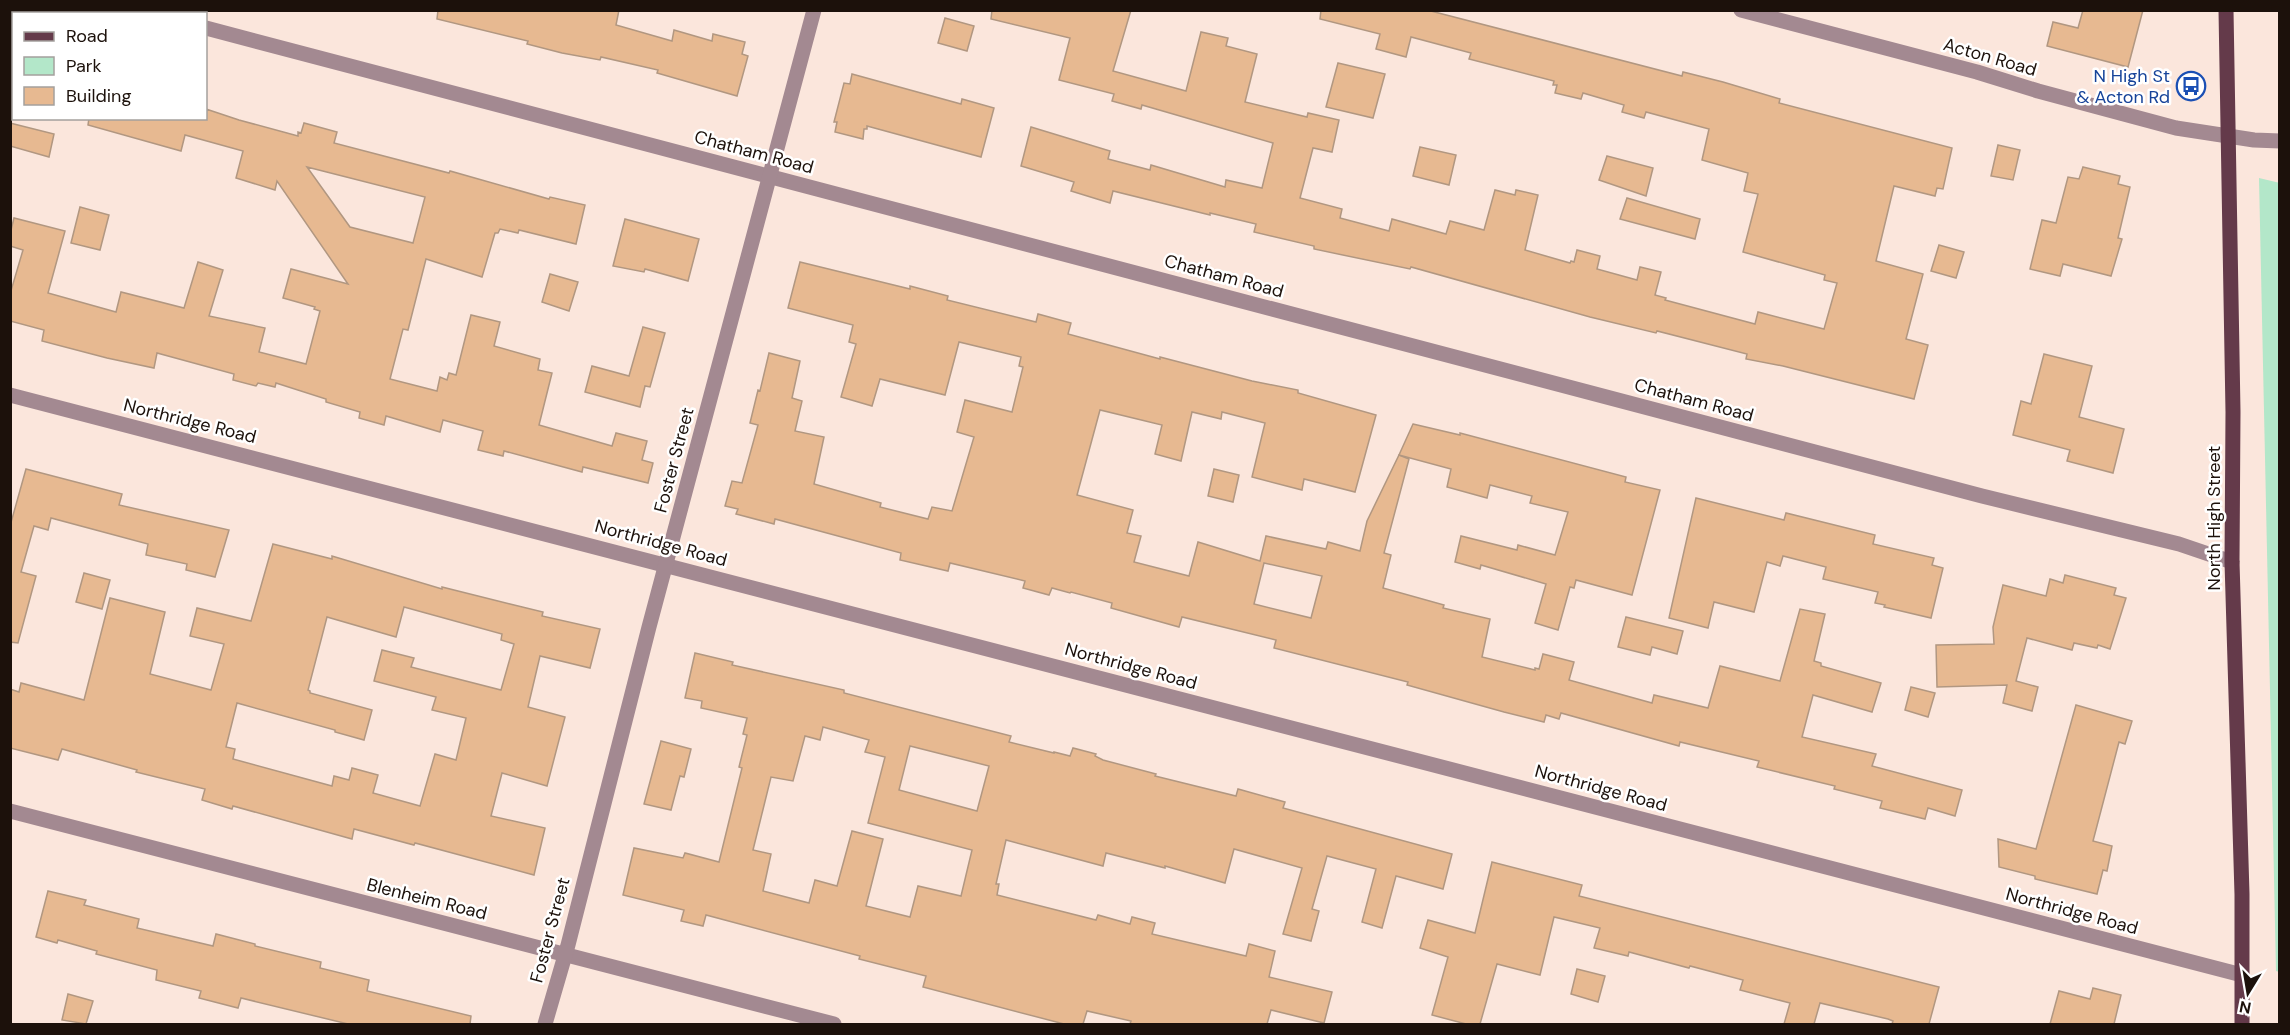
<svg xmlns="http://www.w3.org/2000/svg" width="2290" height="1035" font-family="'DM Sans',sans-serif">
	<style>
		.green { fill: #b3e7c9 }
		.building { fill: #e7b991; stroke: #b19781; stroke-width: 1.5; fill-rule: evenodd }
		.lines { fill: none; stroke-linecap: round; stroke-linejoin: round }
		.street { stroke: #a38991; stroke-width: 15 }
		.primary { stroke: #643a4a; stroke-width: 15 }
		.labels { text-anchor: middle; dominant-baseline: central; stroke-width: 5; stroke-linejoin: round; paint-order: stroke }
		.street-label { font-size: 18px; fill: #1c110b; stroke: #fff }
		.transit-label { font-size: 18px; fill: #164399; stroke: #fff; text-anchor: end }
	</style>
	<rect width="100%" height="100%" fill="#fbe6dc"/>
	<polygon class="green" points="2259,178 2280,183 2279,972 2276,971"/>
	<g class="building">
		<polygon points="438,10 619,10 616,25 672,41 674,30 712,41 713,34 745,42 742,54 748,56 737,96 657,73 658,70 601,57 600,60 562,53 527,44 528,41 437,19"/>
		<polygon points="992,10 1131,10 1113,71 1186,91 1201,32 1228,38 1226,46 1257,54 1245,102 1307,117 1308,113 1339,120 1332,152 1313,148 1300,198 1342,209 1340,218 1389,231 1392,219 1446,234 1450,221 1484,230 1495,190 1515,195 1516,190 1538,195 1525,250 1570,263 1571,261 1574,262 1577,250 1600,256 1597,269 1637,280 1640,267 1661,272 1655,295 1666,298 1665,300 1755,324 1758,312 1824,329 1837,283 1824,280 1825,275 1743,252 1758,194 1744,191 1748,173 1702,160 1709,129 1646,112 1644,118 1622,112 1624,105 1583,93 1581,99 1555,93 1557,85 1553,85 1554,81 1469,59 1471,53 1411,37 1406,57 1376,49 1380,34 1320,19 1321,10 1427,10 1682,76 1683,72 1723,82 1780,99 1779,103 1952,148 1943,189 1937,188 1935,196 1894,186 1876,261 1923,274 1906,339 1928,345 1914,399 1783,366 1746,359 1747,354 1657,331 1656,333 1590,317 1411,267 1410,269 1314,249 1314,246 1254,232 1256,224 1210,213 1210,215 1113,191 1110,203 1071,191 1074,182 1021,166 1031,127 1110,151 1108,159 1150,170 1151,165 1225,187 1226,180 1262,188 1273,143 1142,105 1141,109 1112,101 1114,94 1059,80 1070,38 991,19"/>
		<polygon points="2083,10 2143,10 2128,67 2047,46 2053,22 2078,28"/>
		<polygon points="945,18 974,26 967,51 938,43"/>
		<polygon points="1338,63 1385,74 1373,118 1326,107"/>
		<polygon points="852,74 961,104 962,99 994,108 981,157 867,126 867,129 864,129 863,139 835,132 837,122 834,122 844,83 850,84"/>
		<path d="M206 109 239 120 298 136V132L301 133 304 123 337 132 334 143 449 173 450 171 549 199 550 197 585 205 576 244 519 230 518 233 500 229 498 233H495L482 277 426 259 408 330 403 329 390 379 437 391 440 377 447 380 449 373 456 375 471 315 500 322 494 346 540 359 538 370 552 373 539 425 612 446 616 433 647 441 642 460 653 463 648 483 583 467 582 472 504 451 503 456 478 450 483 431 443 420 440 432 386 416 384 425 359 418 360 412 326 402V399L276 383 275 387 258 383 256 386 233 380 234 374 157 353 154 368 107 358 42 341 44 330 10 321V294L23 250 10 246V234L14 218 65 231 48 293 116 312 121 292 184 308 198 262 223 270 209 316 265 328 259 352 306 364 320 311 314 309 315 307 283 298 291 269 348 284 277 181 275 190 236 178 243 151 185 135 181 151 88 125 89 118H206ZM307 167 425 197 413 243 350 227Z"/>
		<polygon points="10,123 54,134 49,157 10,146"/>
		<polygon points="1998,145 2020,150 2013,180 1991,176"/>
		<polygon points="1420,147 1456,155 1449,185 1413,176"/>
		<polygon points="1607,156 1653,168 1646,196 1599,180"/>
		<polygon points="2083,167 2120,176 2118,184 2130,187 2118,238 2122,239 2111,276 2063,264 2060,276 2030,269 2042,220 2056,223 2068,177 2079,179"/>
		<polygon points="1627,198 1700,219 1695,239 1620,219"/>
		<polygon points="80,207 109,215 100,250 71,243"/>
		<polygon points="625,219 699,239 688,281 645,269 644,272 613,266"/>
		<polygon points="1939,245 1964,252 1956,278 1931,271"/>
		<path d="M800 262 910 289V286L948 296 947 300 1036 322 1038 314 1071 323 1068 334 1160 359V357L1252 381 1298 390V393L1376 415 1355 492 1304 479 1302 490 1252 477 1265 423 1222 412 1221 419 1192 412 1181 461 1155 454 1162 425 1100 410 1077 495 1133 510 1127 533 1141 536 1134 562 1189 576 1198 542 1260 561 1266 536 1326 549 1328 542 1360 551 1367 521 1399 455 1409 459 1384 553 1391 555 1383 588 1444 605 1443 608 1490 619 1482 657 1535 670V668L1539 669 1543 654 1574 662 1569 680 1652 703 1654 695 1708 708 1720 666 1780 681 1800 609 1825 614 1814 661 1821 663V666L1881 683 1872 712 1813 695 1802 737 1876 754 1872 766 1962 790 1955 816 1928 808 1925 819 1880 808 1882 801 1834 789 1835 786 1757 767 1759 761 1680 742 1679 746 1561 713 1559 719 1546 715 1544 722 1504 712 1407 685 1408 682 1274 648 1276 640 1182 617 1179 627 1111 608 1112 603 1071 592 1070 593 1052 588 1049 595 1023 588 1025 581 950 563 948 571 900 560 901 553 775 519 774 524 736 514 738 509 725 506 732 481 742 483 758 425 750 423 758 390 760 391 769 353 800 361 792 398 802 401 795 431 824 437 814 484 881 503 880 507 928 519 932 507 952 511 974 437 957 432 965 400 1012 412 1023 367 1019 366 1021 357 959 342 945 395 880 379 872 406 841 397 856 344 849 342 853 325 788 308ZM1264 563 1322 576 1311 618 1254 604Z"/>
		<polygon points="550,274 578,282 569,311 542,302"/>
		<polygon points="643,327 665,333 650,387 645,386 640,407 585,392 592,366 629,376"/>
		<polygon points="2044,354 2092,366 2079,417 2124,429 2113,473 2067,461 2070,450 2013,435 2021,401 2031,404"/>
		<polygon points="1413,424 1460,435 1460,433 1626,477 1625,482 1660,490 1632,595 1576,580 1574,588 1570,587 1558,630 1535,623 1546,584 1481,565 1480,569 1455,562 1461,536 1517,550 1518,545 1555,555 1568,512 1530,503 1532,496 1490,485 1487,498 1447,487 1451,469 1399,455"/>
		<polygon points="26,469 122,494 119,505 229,530 215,577 186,570 187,564 146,555 148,544 51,518 48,530 34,526 21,572 36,576 18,643 10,642 10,526"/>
		<polygon points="1214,469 1239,475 1233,502 1208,496"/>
		<polygon points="1696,498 1784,520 1786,513 1875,535 1873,544 1934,558 1932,565 1943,568 1931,618 1884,607 1885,605 1875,603 1878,592 1823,579 1826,567 1783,556 1780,566 1767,562 1754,612 1714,602 1708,628 1669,618"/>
		<path d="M273 544 332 559V556L442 589V587L510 604 543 612 542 616 600 629 590 668 540 656 528 707 565 717 547 786 502 773 491 816 545 828 534 875 415 843 414 845 354 829 352 839 233 806 232 809 202 800 205 789 136 772 137 770 62 749 58 760 10 748V689L19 692 21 683 84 700 110 598 165 612 150 674 211 690 224 644 190 636 197 608 251 621ZM404 607 502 634 501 640 514 644 501 690 411 667 414 658 382 650 374 681 436 697 432 710 466 718 456 760 435 754 420 806 373 793 378 775 352 768 349 780 334 776 332 786 233 759 235 749 226 747 237 703 335 730V732L364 740 372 710 310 693V691L308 690 327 617 396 637Z"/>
		<polygon points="84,573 110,580 102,609 76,602"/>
		<polygon points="2065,575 2116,588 2114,595 2126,598 2110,649 2098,645 2097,648 2074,643 2072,650 2027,638 2016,681 2038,687 2032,711 2003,703 2007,685 1937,687 1936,645 1994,644 1993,627 2003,585 2046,596 2050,579 2063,583"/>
		<polygon points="1626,617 1683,631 1677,654 1652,647 1650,655 1618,647"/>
		<path d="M695 653 733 662 732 665 844 690V693L1011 736 1009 742 1054 753V752L1070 756 1073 748 1096 754 1095 756 1103 760 1156 774 1155 776 1236 796 1238 789 1285 802 1283 808 1452 854 1443 889 1396 876 1382 928 1362 922 1376 869 1327 856 1312 909 1319 911 1311 941 1283 934 1302 868 1234 849 1225 883 1165 866V868L1106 853 1103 866 1006 840 996 884H999L997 895 1096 920 1098 915 1130 924 1132 917 1155 923 1152 934 1246 956 1249 944 1275 951 1269 977 1332 992 1324 1023 1271 1010 1267 1024H1130L1131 1021 1087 1011 1083 1024H1064L923 987 926 976 859 959 860 956 706 915 703 926 681 921 684 910 623 895 634 848 683 858 685 853 719 862 742 768 739 767 747 735 743 734 747 718 701 708 702 701 685 698ZM823 727 869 740 865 752 885 757 868 823 972 850 961 896 918 886 910 917 866 906 883 839 852 831 837 886 815 880 809 903 763 891 771 854 753 850 771 777 793 781 805 736 820 740ZM910 746 989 766 977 811 899 790Z"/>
		<polygon points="1911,687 1935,693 1928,717 1905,710"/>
		<polygon points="2076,705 2132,721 2125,744 2119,742 2093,841 2112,846 2107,871 2103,870 2097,894 2035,879 2035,876 1999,867 1998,839 2036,849"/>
		<polygon points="661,741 691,749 684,777 680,776 671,810 644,804"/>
		<polygon points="1492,862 1582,885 1579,896 1939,987 1929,1024 1892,1024 1893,1021 1888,1019 1820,1003 1814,1024 1784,1024 1790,1003 1740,990 1743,980 1690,966 1689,968 1629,952 1628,956 1594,948 1600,928 1554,917 1540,975 1497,964 1480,1024 1466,1024 1432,1015 1448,957 1420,948 1428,920 1475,933"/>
		<polygon points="48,891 86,900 84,905 139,919 137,928 213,946 216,934 255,944 255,946 321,962 320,968 369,980 367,991 471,1016 470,1024 348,1024 241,998 238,1008 199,998 201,991 156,980 157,970 96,954 97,951 58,940 57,943 36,937"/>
		<polygon points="1577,969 1605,976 1598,1002 1571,994"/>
		<polygon points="2093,988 2121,995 2114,1024 2050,1024 2059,991 2090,999"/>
		<polygon points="68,994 93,1001 86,1024 62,1020"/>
	</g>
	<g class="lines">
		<g class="street">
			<polyline points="138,10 149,14"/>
			<polyline points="1741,10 1977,72 2038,91 2176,128 2254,140 2280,141"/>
			<polyline points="206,28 1982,496 2179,544 2232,562"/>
			<polyline points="10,395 2242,975"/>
			<polyline points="10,811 834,1024"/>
			<polyline points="545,1024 568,945 649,627 814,10"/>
		</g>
		<polyline class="primary" points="2226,10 2233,412 2232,562 2242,894 2242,1024"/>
	</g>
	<defs>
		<g id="bus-ring" transform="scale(1.5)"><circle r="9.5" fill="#fff" stroke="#1a4fb4" stroke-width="1.5"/><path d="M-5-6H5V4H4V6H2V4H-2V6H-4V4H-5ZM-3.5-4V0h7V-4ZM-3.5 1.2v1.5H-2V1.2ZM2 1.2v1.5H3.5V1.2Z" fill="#1a4fb4"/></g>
	</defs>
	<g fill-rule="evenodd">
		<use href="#bus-ring" x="2191" y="86"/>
	</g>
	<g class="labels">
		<g class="street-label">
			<text transform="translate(1990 57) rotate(16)">Acton Road</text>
			<text transform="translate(754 152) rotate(15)">Chatham Road</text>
			<text transform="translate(1224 276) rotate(15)">Chatham Road</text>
			<text transform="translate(1694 400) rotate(15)">Chatham Road</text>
			<text transform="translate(190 421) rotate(14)">Northridge Road</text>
			<text transform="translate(674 460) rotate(-75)">Foster Street</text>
			<text transform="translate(2214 518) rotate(-90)">North High Street</text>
			<text transform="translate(661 543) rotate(15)">Northridge Road</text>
			<text transform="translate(1131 666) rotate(15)">Northridge Road</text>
			<text transform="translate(1601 788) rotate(15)">Northridge Road</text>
			<text transform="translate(427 899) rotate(14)">Blenheim Road</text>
			<text transform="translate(2072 911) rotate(15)">Northridge Road</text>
			<text transform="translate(550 930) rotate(-75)">Foster Street</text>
		</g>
		<g class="transit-label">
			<text x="2170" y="76">N High St<tspan x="2170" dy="21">&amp; Acton Rd</tspan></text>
		</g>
	</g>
	<rect width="2290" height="1035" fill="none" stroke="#1c110b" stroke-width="24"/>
	<rect x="12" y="12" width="195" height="108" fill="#ffffff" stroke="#a4a09d" stroke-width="1.5"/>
	<rect x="24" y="32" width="30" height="9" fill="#643a4a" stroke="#a4a09d" stroke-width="1.5"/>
	<text x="66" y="42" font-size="18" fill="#1c110b">Road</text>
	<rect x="24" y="57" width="30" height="18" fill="#b3e7c9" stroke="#a4a09d" stroke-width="1.5"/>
	<text x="66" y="72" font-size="18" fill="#1c110b">Park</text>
	<rect x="24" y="87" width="30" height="18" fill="#e7b991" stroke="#a4a09d" stroke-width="1.5"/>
	<text x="66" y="102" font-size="18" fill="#1c110b">Building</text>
	<g transform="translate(2248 993) rotate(191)" stroke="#ffffff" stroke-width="4.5" paint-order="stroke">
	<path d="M0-4.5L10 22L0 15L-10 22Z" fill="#1c110b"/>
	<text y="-9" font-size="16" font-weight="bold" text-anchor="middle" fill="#1c110b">N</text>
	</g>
</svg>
